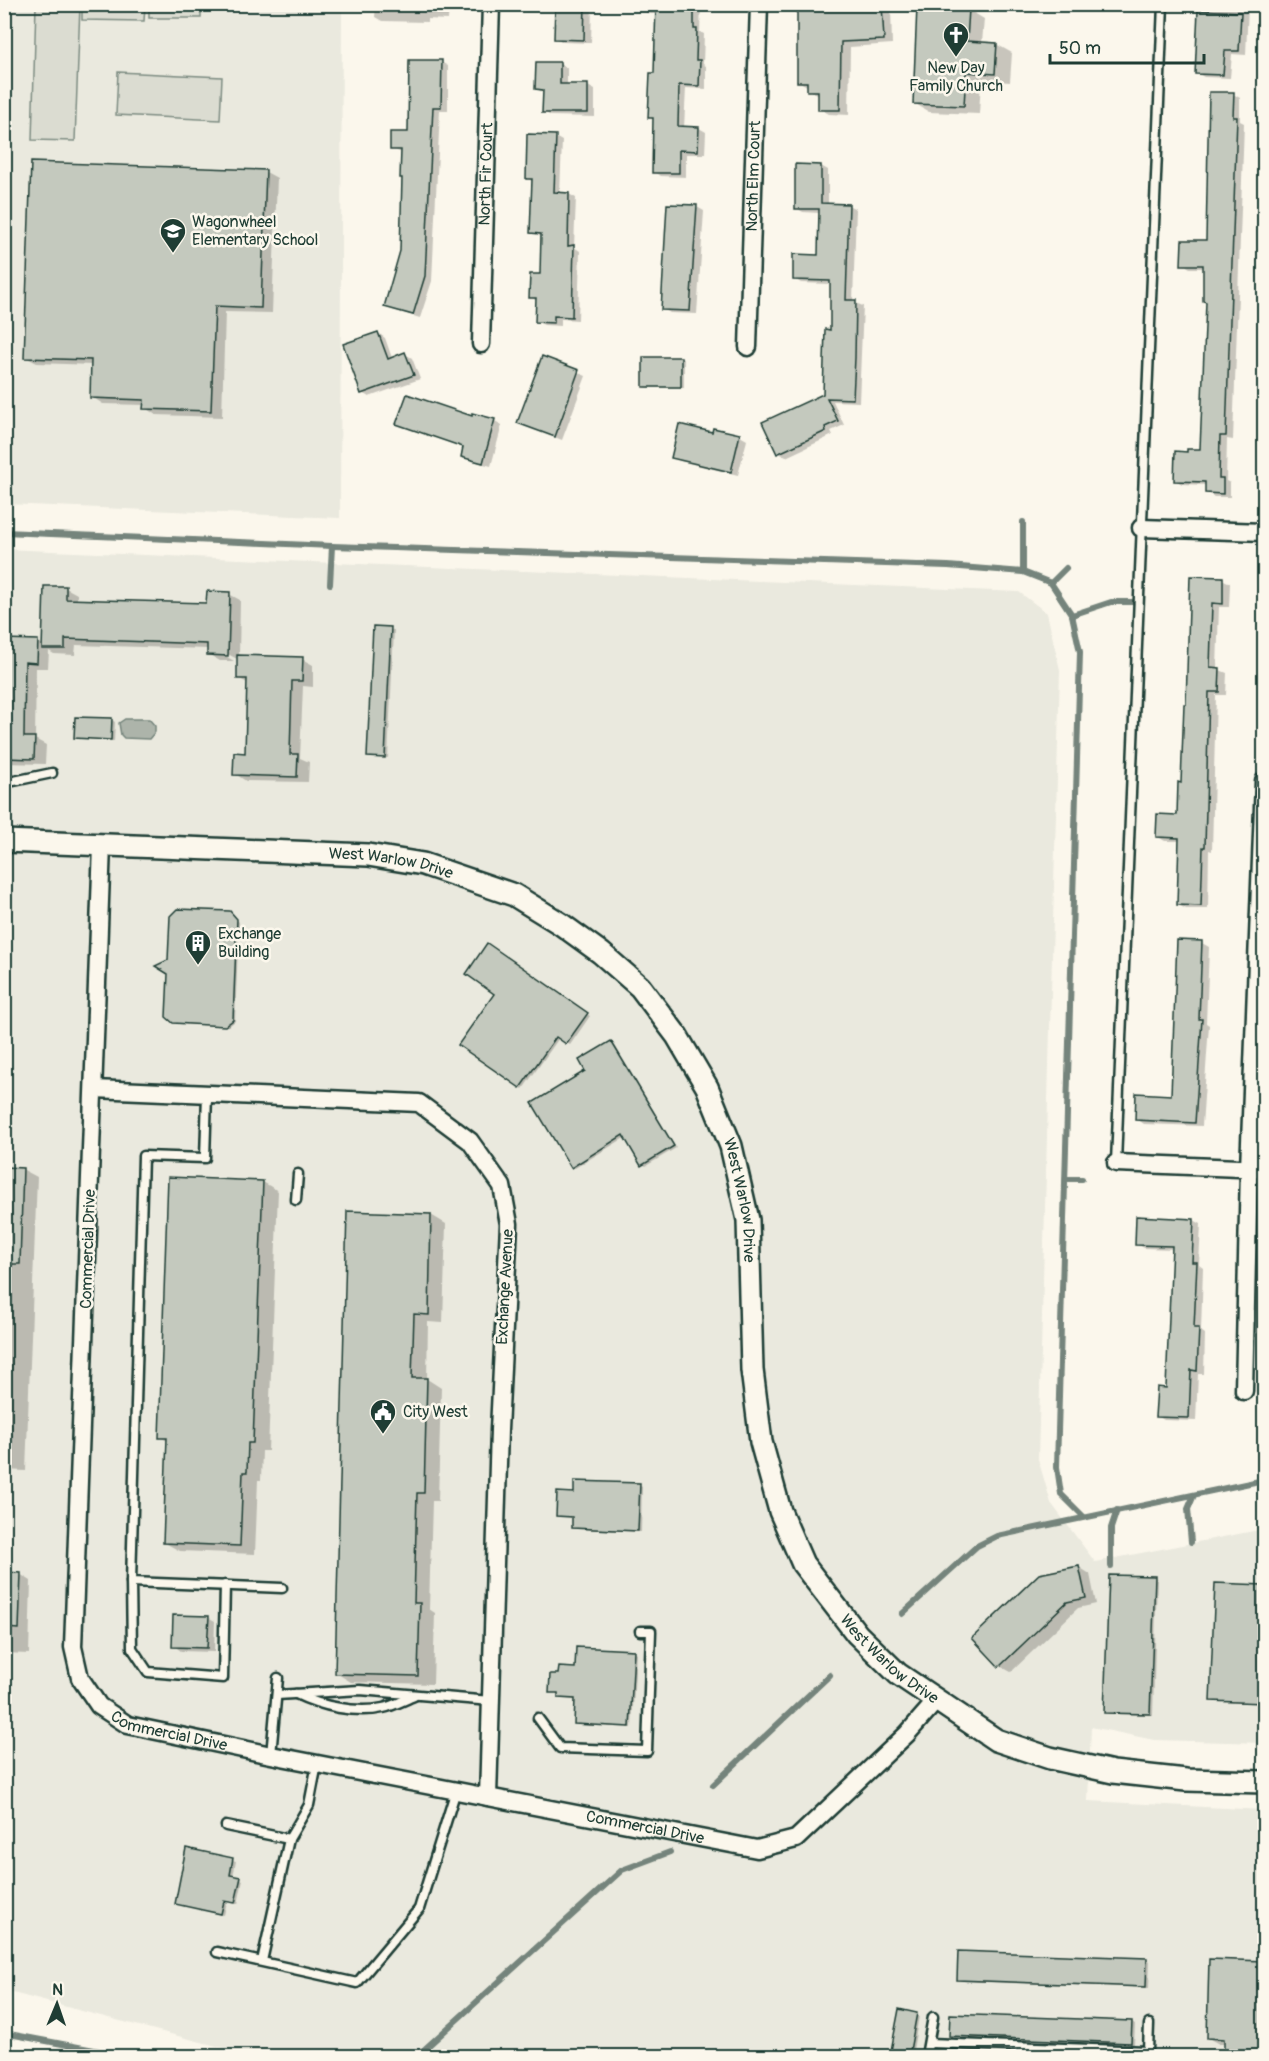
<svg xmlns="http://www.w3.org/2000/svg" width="1269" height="2061" font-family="Pangolin,sans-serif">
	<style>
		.built { fill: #eae9de }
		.green { fill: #dbdcd1; stroke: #7d8c82; stroke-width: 1.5 }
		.water { fill: #adb4aa; stroke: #74847b; stroke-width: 1.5 }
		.shadow { fill: #0003 }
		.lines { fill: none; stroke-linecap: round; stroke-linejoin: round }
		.stream { stroke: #74847b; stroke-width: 6 }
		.building { fill: #c4c9be; stroke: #1f3d34; stroke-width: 1.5 }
		.service-casing { stroke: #1f3d34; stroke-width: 13 }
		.minor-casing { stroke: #1f3d34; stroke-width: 21 }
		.tertiary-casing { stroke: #1f3d34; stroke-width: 26 }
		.service { stroke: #fbf7ec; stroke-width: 8 }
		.minor { stroke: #fbf7ec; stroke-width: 16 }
		.tertiary { stroke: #fbf7ec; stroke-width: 21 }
		.labels { text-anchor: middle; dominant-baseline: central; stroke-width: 5; stroke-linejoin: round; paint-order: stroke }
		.poi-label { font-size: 16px; fill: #1f3d34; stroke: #fbf7ec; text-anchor: start }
		.street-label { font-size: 16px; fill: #1f3d34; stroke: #fbf7ec }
	</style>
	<rect width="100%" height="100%" fill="#fbf7ec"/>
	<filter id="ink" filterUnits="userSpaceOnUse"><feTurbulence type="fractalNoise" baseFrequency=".0167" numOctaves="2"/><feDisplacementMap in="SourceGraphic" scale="12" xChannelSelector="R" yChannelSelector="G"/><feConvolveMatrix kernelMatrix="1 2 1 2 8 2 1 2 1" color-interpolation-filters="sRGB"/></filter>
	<g filter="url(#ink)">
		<g class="built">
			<polygon points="5,5 342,5 340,518 5,504"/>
			<polygon points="4,549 1019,592 1047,613 1060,670 1038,1459 1051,1503 1095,1562 1264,1529 1264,1743 1154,1740 1091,1727 1088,1801 1264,1810 1264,2056 255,2056 5,1991"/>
		</g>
		<g class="green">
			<polygon points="36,5 80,5 75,141 32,140"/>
			<polygon points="82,5 145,5 144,21 82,20"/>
			<rect x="149" y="5" width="52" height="13"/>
			<polygon points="118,72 222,77 220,120 116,115"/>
		</g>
		<polygon class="water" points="125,719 149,719 155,726 155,732 149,739 124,738 121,735 119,723"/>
		<g class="shadow">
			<polygon points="376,4 449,4 448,20 427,19 427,22 382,21 375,17"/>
			<polygon points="540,4 592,4 591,43 563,42 556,38 557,8 545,8"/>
			<polygon points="642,4 701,4 700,32 704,34 703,64 706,66 706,89 686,88 684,128 699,128 706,132 705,154 686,154 686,177 661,176 653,172 654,120 650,117 656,74 657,14 649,14 642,10"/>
			<polygon points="798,4 884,4 891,8 892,44 850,47 849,115 829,114 820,109 820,95 808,90 807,86 798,81"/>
			<polygon points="1200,4 1248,4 1246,55 1232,54 1230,78 1204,77 1196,73"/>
			<polygon points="969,10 984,19 982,43 996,44 1012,53 1010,82 981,80 979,114 929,112 914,103"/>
			<polygon points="441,62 448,66 448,110 440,110 432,281 420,318 393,310 385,306 401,251 402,153 392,149 409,134"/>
			<polygon points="560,64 567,68 567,85 588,86 595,90 595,117 551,116 544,112 544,93 537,89"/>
			<polygon points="1233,94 1240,98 1240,121 1244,123 1233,440 1227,439 1226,481 1230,483 1230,497 1214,497 1207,492 1207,485 1182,484 1175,480 1188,453 1202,451 1208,303 1205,268 1190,268 1183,264 1207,242"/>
			<polygon points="555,137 562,141 560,194 569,194 576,198 574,247 580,251 578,320 561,319 561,326 544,325 536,321 537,301 530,297 541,276 542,237 532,232 533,182 527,178"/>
			<polygon points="821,166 828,170 828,205 848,205 856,209 853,302 863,306 859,402 833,401 844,425 831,431 833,435 786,457 779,453 825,395 831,331 831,284 801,283 794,279 819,256 820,213 803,212 796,208"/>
			<polygon points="266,172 277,178 272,313 225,312 222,417 156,415 145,408 145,405 103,404 92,397 93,365 37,363 25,357"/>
			<polygon points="697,207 704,211 697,314 670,313 663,309"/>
			<polygon points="378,333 385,338 392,358 405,354 412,358 420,379 369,397 362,393"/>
			<polygon points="543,358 586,376 562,440 519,423"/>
			<polygon points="681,358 684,360 684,388 647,388 644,387"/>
			<polygon points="474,415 495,421 502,425 491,466 469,460 462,456 465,448 398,424 473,417"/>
			<polygon points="713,434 740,436 747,440 738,475 680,461 673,457"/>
			<polygon points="1191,578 1222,579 1230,583 1229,607 1219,607 1217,669 1227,673 1226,695 1216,695 1212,851 1209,850 1208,909 1186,909 1178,905 1180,841 1165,841 1158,837 1178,816 1183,784 1188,706"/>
			<polygon points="66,588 77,594 77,600 208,605 229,594 240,600 239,657 302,659 313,665 313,687 303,686 300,758 309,762 308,782 246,781 235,774 246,754 249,684 238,678 239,660 222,651 220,653 234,661 220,661 208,654 209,649 76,645 75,655 54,654 49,651 48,668 36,668 35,739 46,745 45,764 4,763 4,641 37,641 43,645"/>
			<polygon points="374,628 394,630 388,758 368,756"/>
			<polygon points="112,720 115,722 114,741 76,738"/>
			<polygon points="230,913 239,922 235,1021 229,1026 178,1024 174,1022 170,961"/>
			<polygon points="1178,942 1202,943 1209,947 1206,1023 1209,1025 1202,1126 1144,1124 1137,1119 1172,1096"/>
			<polygon points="488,945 590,1016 570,1045 559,1038 523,1089 460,1045 496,993"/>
			<polygon points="611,1042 614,1044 676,1148 646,1166 643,1164 626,1137 575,1168 572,1166 587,1071"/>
			<polygon points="4,1169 22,1169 37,1177 26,1471 4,1470"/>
			<polygon points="263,1182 278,1191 268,1451 262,1451 261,1480 258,1480 255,1554 180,1551 165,1543 169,1442 160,1437"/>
			<polygon points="431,1215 446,1224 443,1323 428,1322 427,1379 441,1388 438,1501 432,1501 429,1609 435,1613 433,1684 351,1682 336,1673"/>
			<polygon points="1194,1220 1201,1224 1199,1265 1203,1268 1201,1331 1205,1334 1204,1374 1198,1374 1196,1421 1164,1420 1157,1416 1167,1389 1174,1249 1144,1248 1137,1244"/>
			<polygon points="639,1485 642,1487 641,1532 577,1529 574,1527 574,1518 558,1515 575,1495"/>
			<polygon points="1079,1567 1090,1574 1096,1604 1078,1608 1011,1672 1000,1666"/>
			<polygon points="4,1574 20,1574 31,1581 29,1654 4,1653"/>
			<polygon points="1154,1577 1157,1579 1153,1715 1109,1714 1106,1712"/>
			<polygon points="1216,1584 1264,1586 1264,1703 1215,1702 1212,1700"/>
			<polygon points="208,1617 215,1621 214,1652 181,1651 174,1646"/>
			<polygon points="633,1651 636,1653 632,1728 578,1725 575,1724 576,1700 563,1699 559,1698 560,1694 551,1692"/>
			<polygon points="188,1850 236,1861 233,1877 243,1880 238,1904 227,1902 224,1915 177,1904"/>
			<polygon points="959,1953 1147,1959 1150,1961 1149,1988 961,1981 958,1979"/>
			<polygon points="1210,1961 1264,1963 1264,2056 1225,2056 1226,2044 1219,2044 1208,2038"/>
			<polygon points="901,2011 919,2016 912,2056 892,2056"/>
			<polygon points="1132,2022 1135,2024 1134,2044 953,2037 950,2035"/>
		</g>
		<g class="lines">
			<g class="stream">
				<polyline points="1023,522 1023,572"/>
				<polyline points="4,532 332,546 948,566 1023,572 1051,583 1072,615 1080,652 1057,1467 1061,1494 1084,1517"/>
				<polyline points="1051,583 1066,568"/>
				<polyline points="330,584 332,546"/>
				<polyline points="1072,615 1111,602 1132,602"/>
				<polyline points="1066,1179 1082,1179"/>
				<polyline points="1191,1542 1188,1509 1194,1495"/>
				<polyline points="1111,1566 1111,1528 1117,1510"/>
				<polyline points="902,1614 977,1546 997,1536 1264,1480"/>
				<polyline points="713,1785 830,1675"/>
				<polyline points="4,2033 126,2056"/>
				<polyline points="417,2056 622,1870 670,1852"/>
			</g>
		</g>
		<g class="building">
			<polygon points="555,4 585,4 584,40 554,39"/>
			<polygon points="656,4 694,4 694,29 697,29 696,60 700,60 699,86 679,85 678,126 699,127 698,151 679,150 679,173 652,173 653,118 648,118 650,73 654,73"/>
			<polygon points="797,4 882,4 884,40 841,42 840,110 818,110 818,91 807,91 807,82 797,82"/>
			<polygon points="917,6 969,9 967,41 997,43 995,74 966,72 964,106 913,104"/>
			<polygon points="1198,10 1241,12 1239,51 1225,51 1223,75 1195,74"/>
			<polygon points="409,60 442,60 441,107 433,107 425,276 413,315 384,307 400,251 402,178 400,178 401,150 390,150 390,132 408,132"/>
			<polygon points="536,62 560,62 560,84 588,84 588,113 542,113 543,90 535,89"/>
			<polygon points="1209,92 1234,92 1233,117 1237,117 1226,436 1220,436 1219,478 1223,478 1223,494 1205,493 1205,482 1174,481 1175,451 1187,452 1187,449 1200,449 1206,302 1203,301 1203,265 1181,265 1182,240 1206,240"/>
			<polygon points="527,134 556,135 554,192 569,193 568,246 574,245 572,317 554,316 554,323 535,322 536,298 529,298 530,274 540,274 541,234 530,233 532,179 526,179"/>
			<polygon points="31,162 266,170 261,308 215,306 211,411 143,409 144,400 90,398 91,360 24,358"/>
			<polygon points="795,164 821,165 821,203 849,204 846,300 856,300 855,358 853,399 827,398 838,421 825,427 826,431 777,454 762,422 823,394 825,329 830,330 830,281 793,280 793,254 818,255 819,209 795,209"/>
			<polygon points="667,204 697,205 690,311 661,310"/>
			<polygon points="378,332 388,359 405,352 414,375 361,394 343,344"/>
			<polygon points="542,356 579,370 555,437 517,423"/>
			<rect x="643" y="357" width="38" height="30"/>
			<polygon points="407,394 472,416 472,413 495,419 483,463 461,457 463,447 396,424"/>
			<polygon points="679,424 712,432 713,428 740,434 731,472 671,458"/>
			<polygon points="1190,576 1223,577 1223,604 1212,603 1210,667 1220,668 1219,692 1209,692 1205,847 1203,847 1201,906 1177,905 1179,838 1156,837 1157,814 1177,815 1178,782 1181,783 1184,704 1186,704"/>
			<polygon points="44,586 66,586 66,599 206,603 207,591 230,592 228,656 207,655 207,644 65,639 65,649 42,649"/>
			<polygon points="373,626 391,627 385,758 367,757"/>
			<polygon points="4,639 38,640 37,663 25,662 24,737 35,737 34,759 4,758"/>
			<polygon points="237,655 303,657 302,681 292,681 290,754 298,754 297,777 233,775 234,752 245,753 247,679 237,679"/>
			<polygon points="75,717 112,718 111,740 74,738"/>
			<polygon points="177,909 230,911 237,919 233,1020 225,1026 173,1023 166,1017 168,974 155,966 168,960 170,916"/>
			<polygon points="1177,940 1202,941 1199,1019 1202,1019 1195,1123 1135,1120 1136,1093 1171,1095"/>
			<polygon points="487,943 588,1013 566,1044 556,1037 520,1088 458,1045 494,994 466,974"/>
			<polygon points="611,1041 674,1146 641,1166 623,1135 571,1168 532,1103 585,1071 579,1060"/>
			<polygon points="4,1167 23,1168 20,1264 4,1264"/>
			<polygon points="168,1177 263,1181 253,1443 248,1443 247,1472 243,1472 240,1546 163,1543 167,1438 159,1438"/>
			<polygon points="347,1211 431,1214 429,1315 414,1314 412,1378 427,1378 424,1493 417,1493 414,1603 420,1603 418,1676 335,1674"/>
			<polygon points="1136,1216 1194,1219 1192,1262 1197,1262 1194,1328 1199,1328 1197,1371 1191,1370 1189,1418 1155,1417 1157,1387 1166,1388 1172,1246 1135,1245"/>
			<polygon points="574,1481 640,1483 638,1531 572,1528 572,1517 556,1516 557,1492 574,1493"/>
			<polygon points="1079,1566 1086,1598 1067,1602 999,1667 972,1638 1039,1574"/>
			<polygon points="4,1572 21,1573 19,1629 4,1628"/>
			<polygon points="1109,1575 1155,1576 1150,1714 1104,1713"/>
			<polygon points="1215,1583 1264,1585 1264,1703 1210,1701"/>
			<polygon points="173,1615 209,1616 207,1648 172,1647"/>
			<polygon points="576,1647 634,1650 630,1727 574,1724 575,1699 558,1698 558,1693 549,1693 550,1674 558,1674 559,1667 575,1668"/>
			<polygon points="186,1848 233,1858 230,1875 241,1877 235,1903 224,1901 221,1914 175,1904"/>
			<polygon points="958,1951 1147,1958 1146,1987 957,1980"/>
			<polygon points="1209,1959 1264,1961 1262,2056 1224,2056 1224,2039 1207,2038"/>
			<polygon points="899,2009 917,2013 909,2056 890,2056"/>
			<polygon points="950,2014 1132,2021 1131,2043 949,2036"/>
		</g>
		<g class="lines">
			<g class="service-casing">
				<g id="service">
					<polyline points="4,781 14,781 52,773"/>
					<polyline points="207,1094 205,1158 143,1156 131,1582 282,1588"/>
					<polyline points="1116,1163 1163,4"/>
					<polyline points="296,1200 298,1174"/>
					<polyline points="131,1582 132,1648 148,1672 223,1678 225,1585"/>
					<path d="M296 1694C320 1706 356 1714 383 1708 393 1706 404 1700 414 1696"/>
					<polyline points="277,1695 360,1690 491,1701"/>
					<polyline points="538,1718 560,1748 647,1751 651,1631 640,1631"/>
					<polyline points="271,1755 278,1678"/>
					<polyline points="226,1826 289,1839"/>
					<polyline points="217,1952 357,1983 419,1909 456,1790"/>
					<polyline points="262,1961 289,1839 309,1805 317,1764"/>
					<polyline points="929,2043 1148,2051 1149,2024"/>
					<polyline points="926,2056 933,2017"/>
				</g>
			</g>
			<g class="minor-casing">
				<g id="minor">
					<path id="s1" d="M481 344 491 4"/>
					<path id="s2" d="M748 347 759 4"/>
					<polyline points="1141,528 1264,532"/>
					<path id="s3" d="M102 845 73 1647 80 1678 99 1706 128 1725 271 1755 757 1849 796 1839 907 1734 936 1701"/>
					<polyline points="94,1089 419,1103 470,1141 502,1186 509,1224 499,1430 488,1797"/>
					<polyline points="1116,1163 1264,1169"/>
					<polyline points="1244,1391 1249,1168 1264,781"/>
				</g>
			</g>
			<g class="tertiary-casing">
				<g id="tertiary">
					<path id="s4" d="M4 841 368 855 423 864 514 895 561 924 601 953 640 987 677 1036 707 1087 731 1146 748 1220 752 1370 761 1442 780 1511 803 1564 857 1634 898 1674 996 1740 1050 1758 1113 1772 1186 1780 1264 1782"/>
				</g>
			</g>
			<use href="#service" class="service"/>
			<use href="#minor" class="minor"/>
			<use href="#tertiary" class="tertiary"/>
		</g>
	</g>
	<defs>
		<g id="church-pin" transform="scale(1.35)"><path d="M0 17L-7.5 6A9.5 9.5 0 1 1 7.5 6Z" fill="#1f3d34" stroke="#fbf7ec"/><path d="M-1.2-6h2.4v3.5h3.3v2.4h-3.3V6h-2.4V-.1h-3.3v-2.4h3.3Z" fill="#fff"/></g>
		<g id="school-pin" transform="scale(1.35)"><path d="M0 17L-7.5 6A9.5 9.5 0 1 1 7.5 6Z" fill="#1f3d34" stroke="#fbf7ec"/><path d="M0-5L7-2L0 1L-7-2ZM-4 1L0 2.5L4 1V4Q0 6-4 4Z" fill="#fff"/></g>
		<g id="building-pin" transform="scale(1.35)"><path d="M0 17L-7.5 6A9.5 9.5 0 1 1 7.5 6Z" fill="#1f3d34" stroke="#fbf7ec"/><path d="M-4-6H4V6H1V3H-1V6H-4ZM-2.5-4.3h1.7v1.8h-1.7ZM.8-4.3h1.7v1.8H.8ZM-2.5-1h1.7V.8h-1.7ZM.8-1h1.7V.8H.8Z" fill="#fff"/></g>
		<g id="civic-pin" transform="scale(1.35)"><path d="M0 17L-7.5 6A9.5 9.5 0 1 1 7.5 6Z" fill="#1f3d34" stroke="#fbf7ec"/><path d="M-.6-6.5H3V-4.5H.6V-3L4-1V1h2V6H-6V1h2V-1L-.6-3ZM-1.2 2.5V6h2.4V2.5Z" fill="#fff"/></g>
	</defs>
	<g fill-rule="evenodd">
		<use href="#church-pin" x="956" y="35"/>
		<use href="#school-pin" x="173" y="231"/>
		<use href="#building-pin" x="198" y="943"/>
		<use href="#civic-pin" x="383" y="1412"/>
	</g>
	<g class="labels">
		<g class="poi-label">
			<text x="956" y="68" text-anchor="middle">New Day<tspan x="956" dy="18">Family Church</tspan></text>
			<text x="192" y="222">Wagonwheel<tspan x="192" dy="18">Elementary School</tspan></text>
			<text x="218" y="934">Exchange<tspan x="218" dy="18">Building</tspan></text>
			<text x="403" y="1412">City West</text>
		</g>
		<g class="street-label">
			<text stroke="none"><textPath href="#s1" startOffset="170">North Fir Court</textPath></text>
			<text stroke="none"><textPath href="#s2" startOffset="171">North Elm Court</textPath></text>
			<text stroke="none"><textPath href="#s4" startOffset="388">West Warlow Drive</textPath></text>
			<text stroke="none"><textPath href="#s4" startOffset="912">West Warlow Drive</textPath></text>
			<text transform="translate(88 1249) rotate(-88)">Commercial Drive</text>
			<text transform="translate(505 1287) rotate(-87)">Exchange Avenue</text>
			<text stroke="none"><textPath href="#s4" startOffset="1414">West Warlow Drive</textPath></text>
			<text stroke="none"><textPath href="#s3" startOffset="944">Commercial Drive</textPath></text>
			<text stroke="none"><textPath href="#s3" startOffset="1430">Commercial Drive</textPath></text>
		</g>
	</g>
	<rect width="1269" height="2061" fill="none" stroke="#fbf7ec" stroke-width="24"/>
	<rect x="12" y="12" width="1245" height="2037" fill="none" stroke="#1f3d34" stroke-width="2" filter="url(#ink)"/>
	<g transform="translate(57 2004) rotate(2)" stroke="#fbf7ec" stroke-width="4.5" paint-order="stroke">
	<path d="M0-4.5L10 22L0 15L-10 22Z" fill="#1f3d34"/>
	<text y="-9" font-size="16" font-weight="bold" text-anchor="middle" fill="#1f3d34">N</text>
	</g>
	<path d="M1050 54v9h154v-9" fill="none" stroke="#1f3d34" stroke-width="3"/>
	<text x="1059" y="54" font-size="18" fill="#1f3d34" stroke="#fbf7ec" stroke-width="4.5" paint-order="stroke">50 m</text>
</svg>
